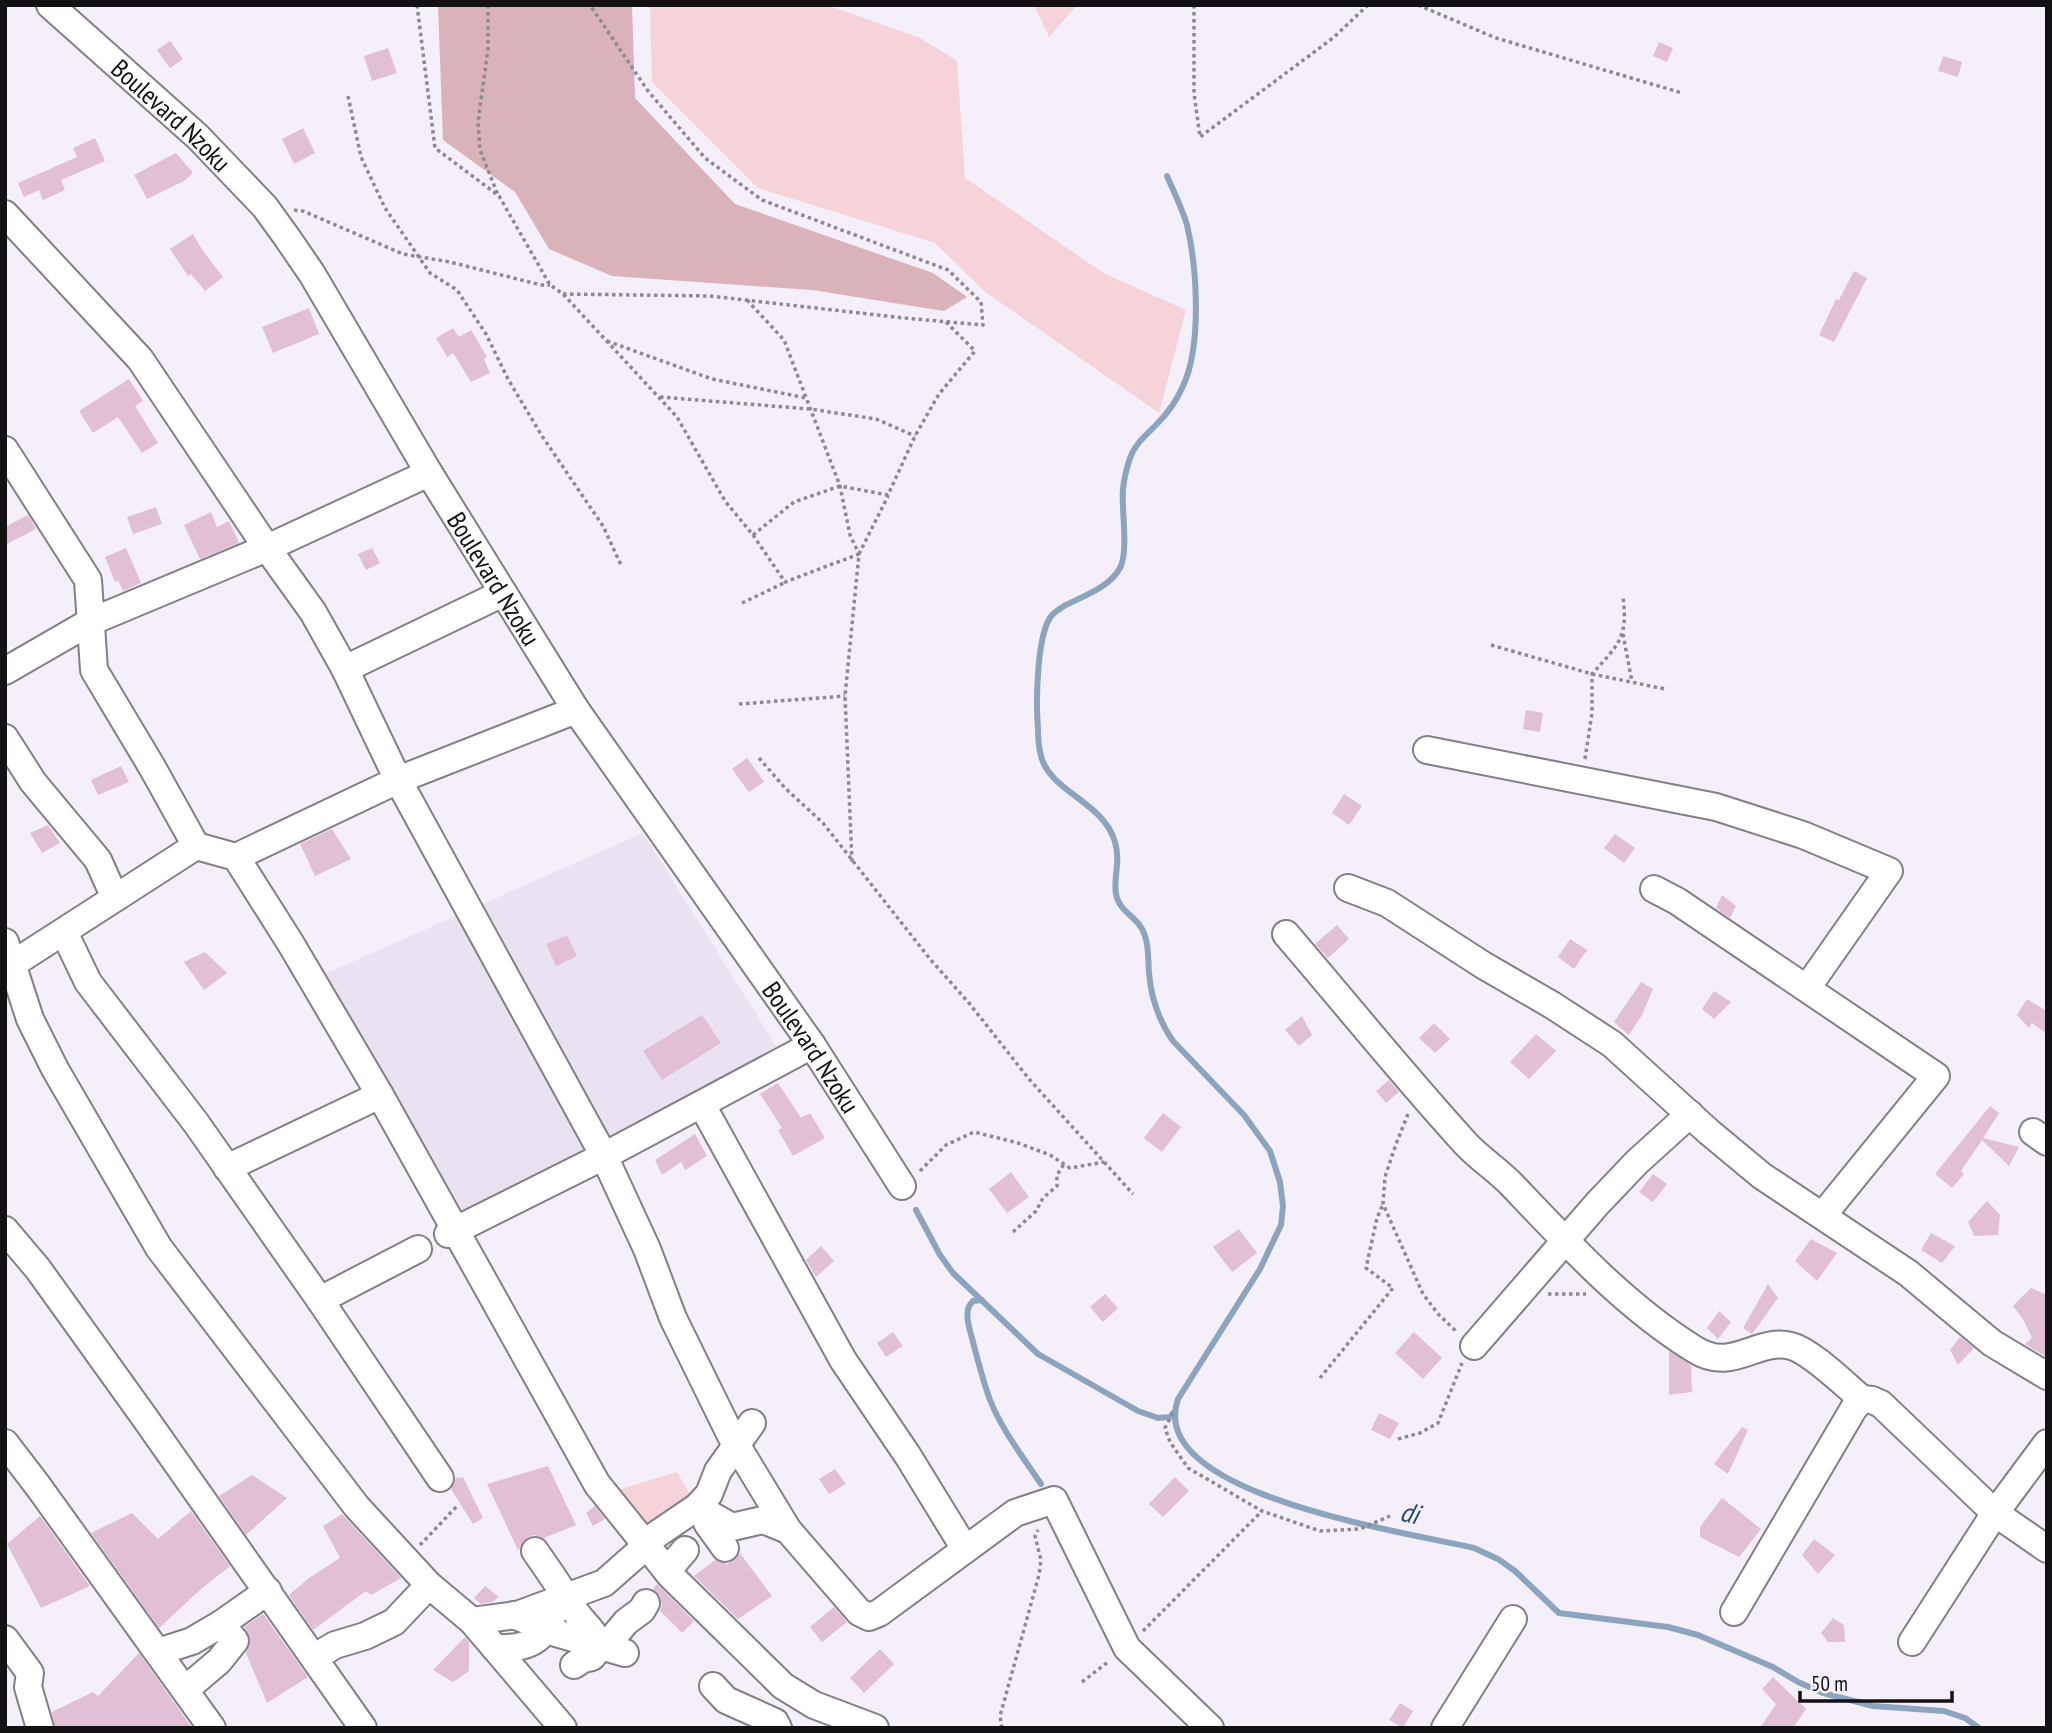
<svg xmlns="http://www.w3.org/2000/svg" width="2052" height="1733" font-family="'PT Sans Narrow',sans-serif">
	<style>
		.built { fill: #ebe2f1 }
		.green { fill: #f6d2d9 }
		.forest { fill: #dab2ba }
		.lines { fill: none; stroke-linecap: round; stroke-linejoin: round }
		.stream { stroke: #8da4bf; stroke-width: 6 }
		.building { fill: #e1c0d6 }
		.minor-casing { stroke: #837f86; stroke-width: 30 }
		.path { stroke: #8d8990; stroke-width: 3.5; stroke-dasharray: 3.5 3.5; stroke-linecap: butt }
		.minor { stroke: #fff; stroke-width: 26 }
		.labels { text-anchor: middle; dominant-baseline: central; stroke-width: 5; stroke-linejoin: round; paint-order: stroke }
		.street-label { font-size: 26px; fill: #131114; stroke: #f4eff8 }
		.water-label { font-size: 28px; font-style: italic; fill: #294b72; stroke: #f4eff8 }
	</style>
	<rect width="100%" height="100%" fill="#f4eff8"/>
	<polygon class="built" points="643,833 783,1057 452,1228 309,981"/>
	<g class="green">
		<polygon points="650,5 827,5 920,38 957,61 965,178 1105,274 1186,310 1159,413 984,291 935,243 758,188 652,82"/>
		<polygon points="1034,5 1077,5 1049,37"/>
		<polygon points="677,1472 697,1507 644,1543 608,1493"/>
	</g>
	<polygon class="forest" points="438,5 632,5 635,98 735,204 933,273 967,297 944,311 812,290 612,276 549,249 515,192 443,140"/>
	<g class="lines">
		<g class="stream">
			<path d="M1167 176C1174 192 1182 208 1187 225 1197 267 1202 346 1183 386 1177 400 1167 414 1156 425 1146 435 1135 444 1130 458 1127 467 1124 479 1123 489 1121 508 1129 551 1120 568 1109 588 1083 596 1064 606 1061 608 1055 612 1052 615 1036 634 1036 705 1038 729 1038 738 1039 748 1041 756 1050 792 1104 802 1115 842 1121 862 1113 877 1116 894 1119 913 1140 917 1145 936 1149 947 1148 961 1149 973 1151 997 1159 1021 1173 1041L1244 1115 1270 1151 1280 1182 1283 1206 1281 1225 1260 1269 1178 1399C1144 1496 1414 1533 1474 1548L1498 1559 1515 1571 1559 1613 1668 1627 1698 1635 1773 1667 1798 1682 1823 1693 1873 1706 1944 1711 1965 1718 1979 1728"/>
			<polyline points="916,1210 940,1255 953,1273 1038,1354 1138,1411 1158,1418 1170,1417 1173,1413"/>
			<path d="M982 1300 973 1301C962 1311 970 1329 973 1342 978 1361 983 1381 990 1400 1002 1430 1023 1457 1041 1484"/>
		</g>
	</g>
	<g class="building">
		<polygon points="170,41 183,59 170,68 157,50"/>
		<polygon points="1659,42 1673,48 1667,62 1653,56"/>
		<polygon points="388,48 397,73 372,81 364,56"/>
		<polygon points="1943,56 1962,62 1958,77 1938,71"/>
		<polygon points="303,128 315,153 294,164 282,139"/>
		<polygon points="95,138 105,161 61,180 65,190 43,200 39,190 24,197 18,183 77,157 73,148"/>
		<polygon points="176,153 193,173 184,181 147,199 134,175"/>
		<polygon points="193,234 203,251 223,277 205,291 191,274 188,276 170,249"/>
		<polygon points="1854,271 1867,278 1834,342 1819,335 1836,299 1839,300"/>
		<polygon points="309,308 319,334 273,353 262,327"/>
		<polygon points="453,328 459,337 471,330 487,357 484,359 490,373 471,382 453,353 447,357 436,338"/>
		<polygon points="129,379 143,401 135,406 158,443 142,453 118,417 93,433 79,411"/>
		<polygon points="156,507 162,524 133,534 127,517"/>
		<polygon points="211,512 217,527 229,521 239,543 200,559 184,525"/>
		<polygon points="28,515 36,529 5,545 5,527"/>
		<polygon points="126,548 141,583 123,591 118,580 115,582 105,557"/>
		<polygon points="372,548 380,563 366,570 358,554"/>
		<polygon points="1526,710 1543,713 1540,732 1523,729"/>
		<polygon points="747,758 764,782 749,792 732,769"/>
		<polygon points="121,766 129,782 98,795 91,780"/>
		<polygon points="1344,794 1362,806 1349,825 1332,813"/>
		<polygon points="48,825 60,843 42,853 30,833"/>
		<polygon points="332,829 351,859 315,876 300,844"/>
		<polygon points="1615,834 1635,848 1624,863 1604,848"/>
		<polygon points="1722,895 1736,906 1730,918 1716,908"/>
		<polygon points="1337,925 1349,939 1328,958 1315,944"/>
		<polygon points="567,935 577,956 556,966 546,944"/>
		<polygon points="1570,939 1587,950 1574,969 1558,957"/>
		<polygon points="205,952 227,973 204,990 184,962"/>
		<polygon points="1641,982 1653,989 1642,1015 1629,1035 1614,1022"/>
		<polygon points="1714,991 1731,1002 1714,1019 1702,1009"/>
		<polygon points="2027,999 2047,1011 2047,1034 2032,1023 2029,1028 2017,1015"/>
		<polygon points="702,1015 721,1043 662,1080 643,1051"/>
		<polygon points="1302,1016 1312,1035 1299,1046 1285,1030"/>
		<polygon points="1434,1023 1450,1039 1435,1053 1419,1038"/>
		<polygon points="1536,1034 1556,1051 1529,1079 1510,1062"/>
		<polygon points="1389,1080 1399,1092 1386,1103 1376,1091"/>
		<polygon points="778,1083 801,1118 810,1113 825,1138 793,1156 778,1130 782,1128 760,1094"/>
		<polygon points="1990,1106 1999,1113 1983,1138 2019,1147 2009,1166 1982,1140 1961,1171 1964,1174 1952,1188 1935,1174"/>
		<polygon points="1163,1113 1181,1127 1162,1152 1144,1138"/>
		<polygon points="695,1134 707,1156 685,1170 681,1162 662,1175 655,1160"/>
		<polygon points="1011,1172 1029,1197 1007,1213 989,1189"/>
		<polygon points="1653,1174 1667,1184 1653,1202 1639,1192"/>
		<polygon points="1987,1201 2000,1215 1998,1235 1974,1236 1968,1222"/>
		<polygon points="1239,1229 1257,1253 1232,1272 1213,1247"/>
		<polygon points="1931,1233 1955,1246 1942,1263 1921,1250"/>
		<polygon points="1811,1239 1837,1253 1817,1281 1795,1261"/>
		<polygon points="821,1246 834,1261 816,1277 806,1260"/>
		<polygon points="1768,1284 1778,1298 1752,1334 1743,1328"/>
		<polygon points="2031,1288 2047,1295 2047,1357 2025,1344 2032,1338 2023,1319 2013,1306"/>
		<polygon points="1105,1294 1118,1308 1103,1322 1090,1307"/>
		<polygon points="1719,1311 1731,1322 1718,1339 1707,1328"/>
		<polygon points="893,1332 903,1346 886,1357 877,1343"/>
		<polygon points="1414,1332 1442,1358 1423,1379 1395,1353"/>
		<polygon points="1960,1337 1974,1348 1958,1365 1950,1350"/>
		<polygon points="1669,1351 1691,1365 1692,1392 1669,1395"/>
		<polygon points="1379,1413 1399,1423 1390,1439 1371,1430"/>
		<polygon points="1742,1427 1748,1430 1728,1474 1714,1464"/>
		<polygon points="548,1466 576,1525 544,1538 534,1535 527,1538 518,1550 487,1484"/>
		<polygon points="835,1469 846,1484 829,1494 819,1479"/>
		<polygon points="252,1475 287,1498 246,1535 219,1496"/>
		<polygon points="463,1477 483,1518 473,1524 451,1489 456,1478"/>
		<polygon points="1175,1477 1189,1491 1163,1517 1149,1504"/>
		<polygon points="1722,1498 1761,1529 1739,1557 1700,1537 1700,1527"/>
		<polygon points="595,1506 605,1519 593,1526 586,1513"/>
		<polygon points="191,1511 230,1566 200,1590 159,1628 91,1533 132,1513 158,1539"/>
		<polygon points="342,1514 401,1578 371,1595 366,1591 313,1630 289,1595 309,1578 340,1558 323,1526"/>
		<polygon points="40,1516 90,1586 41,1608 7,1544"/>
		<polygon points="1814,1539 1835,1555 1818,1574 1802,1555"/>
		<polygon points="740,1553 772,1596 738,1619 694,1576 715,1560 727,1564 735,1560"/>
		<polygon points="657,1584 694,1621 682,1633 660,1611 662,1604 660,1596 653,1589"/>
		<polygon points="485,1586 499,1597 492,1602 481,1604 474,1598"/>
		<polygon points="834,1607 847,1622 822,1642 810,1627"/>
		<polygon points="263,1614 308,1677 267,1703 246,1653 250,1645 250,1638 244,1627"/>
		<polygon points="1833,1618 1844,1625 1845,1642 1828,1642 1821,1633"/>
		<polygon points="465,1637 469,1642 469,1671 453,1682 433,1670"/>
		<polygon points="880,1649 894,1664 864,1693 850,1678"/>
		<polygon points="139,1653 192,1728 55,1728 52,1712 93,1692 98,1696"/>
		<polygon points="1773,1677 1806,1709 1793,1728 1760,1728 1776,1704 1762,1689"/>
		<polygon points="1400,1703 1413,1711 1403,1728 1389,1720"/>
	</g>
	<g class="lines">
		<g class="minor-casing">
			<g id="minor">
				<path id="s1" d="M50 5 198 137 265 207 286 236 312 274 429 473 576 710 812 1045 902 1186"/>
				<polyline points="5,214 140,359 267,548 313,612 345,669 398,780 604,1156 647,1249 673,1318 731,1436 788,1530 859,1612 869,1617 879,1613 1015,1513 1054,1500 1127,1648 1210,1728"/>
				<polyline points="5,450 88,580 94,670 152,767 196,846 236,857 291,944 380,1095 597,1484 671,1576 783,1686 814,1705 875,1728"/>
				<polyline points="345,669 503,593"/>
				<polyline points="5,671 90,622 267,548 429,473"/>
				<polyline points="5,738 33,782 98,860 115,898"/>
				<polyline points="1427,750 1716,807 1803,835 1889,871 1807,988"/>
				<polyline points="236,857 398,780 576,710"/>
				<polyline points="1348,888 1387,903 1483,965 1552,1005 1612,1044 1709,1132 1762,1176 1908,1273 1992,1343 2047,1376"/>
				<polyline points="1654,889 1677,901 1936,1076 1823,1215"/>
				<polyline points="64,932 88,982 196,1123 320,1300 440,1478"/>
				<path d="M1286 934C1346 1004 1404 1076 1466 1144 1480 1159 1499 1171 1513 1186 1569 1245 1625 1306 1694 1349 1733 1374 1756 1337 1791 1346 1811 1351 1845 1385 1862 1399"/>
				<polyline points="5,942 30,1019 55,1069 159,1248 357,1507 429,1585 472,1621 563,1728"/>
				<polyline points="5,969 196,846"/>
				<polyline points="702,1105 843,1360 908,1456 965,1549"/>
				<polyline points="2033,1132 2047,1142"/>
				<polyline points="227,1168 380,1095"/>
				<polyline points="5,1230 38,1269 145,1418 363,1728"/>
				<polyline points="448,1234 604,1156 812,1045"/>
				<polyline points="320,1300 418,1249"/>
				<polyline points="1474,1346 1597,1204 1637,1162 1690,1114"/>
				<polyline points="5,1443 38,1486 212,1728"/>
				<polyline points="697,1507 732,1527 763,1520 788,1530"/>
				<polyline points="707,1523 725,1548"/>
				<polyline points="644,1543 697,1507 709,1494 718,1471 752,1423"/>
				<path d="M535 1551C549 1571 562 1590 575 1611 585 1626 592 1627 600 1647L592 1657 583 1659 574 1665"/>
				<polyline points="667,1571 685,1550"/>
				<polyline points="1734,1612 1854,1408 1862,1399 1872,1400 1881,1404 1995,1513 2047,1549"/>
				<polyline points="514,1615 556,1633 625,1653"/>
				<polyline points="472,1621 517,1615 604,1583 646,1546"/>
				<polyline points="221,1624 268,1591"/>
				<polyline points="5,1639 30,1673 28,1687 40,1728"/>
				<polyline points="1912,1642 1995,1513 2047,1443"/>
				<polyline points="605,1647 626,1622 642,1610 646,1603"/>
				<path d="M495 1648C522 1649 542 1644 552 1617"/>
				<polyline points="158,1652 192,1641 221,1624 235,1641 219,1661 193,1683 187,1692"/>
				<polyline points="315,1657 335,1645 365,1636 394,1622 429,1585"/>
				<polyline points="713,1686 726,1700 775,1722 778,1728"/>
				<polyline points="1445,1728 1513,1619"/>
			</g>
		</g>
		<g class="path">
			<polyline points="417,5 435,148 499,196 550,285 563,294 677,417 725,501 753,535 785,582 859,554 845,696 852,862"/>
			<polyline points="488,5 488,49 478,122 480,150 498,195"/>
			<polyline points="1194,5 1194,93 1200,137 1333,38 1368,5"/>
			<polyline points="1418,5 1496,38 1682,93"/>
			<polyline points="348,96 361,157 385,208 430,273 457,290 486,334 508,379 542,436 603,526 621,565"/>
			<polyline points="294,210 303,211 403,254 450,262 541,285 550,285"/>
			<polyline points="563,294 710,296 904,318 983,325 981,302 948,270 762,200 705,158 648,91 590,5"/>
			<polyline points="747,300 784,340 840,486 850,535 859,554"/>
			<polyline points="607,341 712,379 806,398"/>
			<polyline points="660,397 810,409 876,419 915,436"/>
			<polyline points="753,535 794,502 840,486 888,495 915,436 939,394 975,351 946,322"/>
			<polyline points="859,554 888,496"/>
			<polyline points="742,603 784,583"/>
			<polyline points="1623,634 1632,682"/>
			<polyline points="1491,645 1592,674 1665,689"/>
			<polyline points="739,704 845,696"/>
			<polyline points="759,758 785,788 823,823 930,959 969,1003 1029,1079 1133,1194"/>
			<path d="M1585 759 1592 713V674C1619 644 1628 638 1623 597"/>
			<polyline points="1408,1114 1396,1144 1385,1177 1383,1204 1423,1294 1439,1315 1457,1332"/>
			<polyline points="920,1171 946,1145 974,1132 1018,1143 1050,1155 1070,1168 1104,1162"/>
			<polyline points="1013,1232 1036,1211 1043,1198 1057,1186 1057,1175 1064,1164"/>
			<polyline points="1548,1294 1586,1294"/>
			<polyline points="1320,1378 1393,1288 1366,1268 1377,1218 1383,1204"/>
			<polyline points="1173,1413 1165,1428 1170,1442 1188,1468 1262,1511 1320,1531 1360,1529 1390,1516"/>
			<polyline points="1398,1439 1420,1433 1438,1423 1462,1363"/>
			<polyline points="420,1545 458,1505"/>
			<polyline points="1143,1631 1262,1511"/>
			<polyline points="1082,1682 1108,1662"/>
			<polyline points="1002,1728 1000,1716 1039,1575 1041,1560 1035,1536 1038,1530"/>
		</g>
		<use href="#minor" class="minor"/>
	</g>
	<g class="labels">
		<g class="street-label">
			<text stroke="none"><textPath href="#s1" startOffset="164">Boulevard Nzoku</textPath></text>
			<text stroke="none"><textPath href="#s1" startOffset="732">Boulevard Nzoku</textPath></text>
			<text stroke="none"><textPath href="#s1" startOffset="1298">Boulevard Nzoku</textPath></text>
		</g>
		<g class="water-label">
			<text transform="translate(1410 1512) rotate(13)">di</text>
		</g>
	</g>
	<rect width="2052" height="1733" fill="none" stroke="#131114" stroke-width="14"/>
	<path d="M1800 1691v10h152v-10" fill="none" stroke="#131114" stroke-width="3.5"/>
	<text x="1811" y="1691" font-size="21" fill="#131114" stroke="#f4eff8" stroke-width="5" paint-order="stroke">50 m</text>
</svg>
